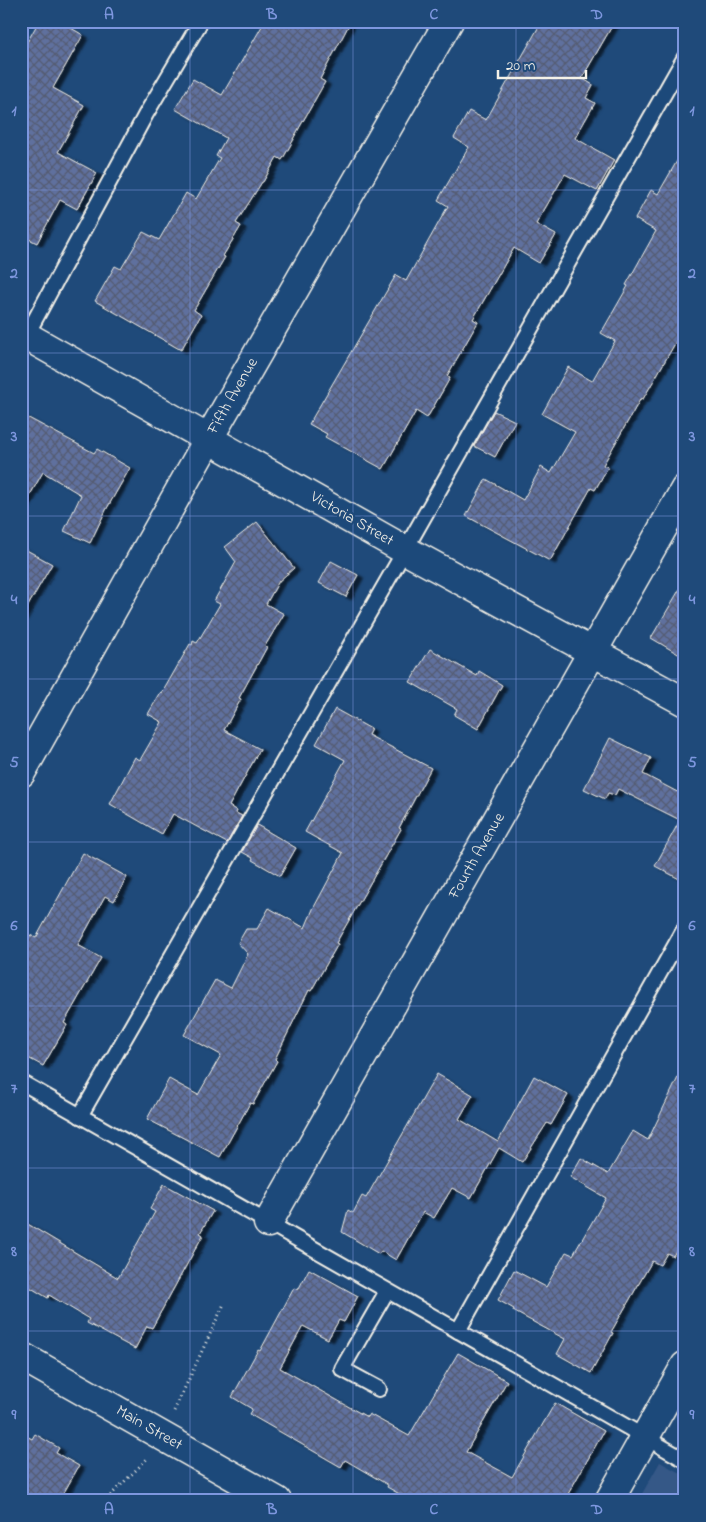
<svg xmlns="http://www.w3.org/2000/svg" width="706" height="1522" font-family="'Indie Flower',sans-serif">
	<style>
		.built { fill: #365887 }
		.building { fill: url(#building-cross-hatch); stroke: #f4f1e8; filter: url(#shadow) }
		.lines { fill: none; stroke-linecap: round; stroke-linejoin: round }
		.service-casing { stroke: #f4f1e8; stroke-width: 18 }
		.minor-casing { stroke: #f4f1e8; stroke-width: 31 }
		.path { stroke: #f4f1e8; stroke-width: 3; stroke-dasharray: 1 4; stroke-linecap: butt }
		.service { stroke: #1f4a7a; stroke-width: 14 }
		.minor { stroke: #1f4a7a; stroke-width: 28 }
		.grid { fill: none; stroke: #7e97df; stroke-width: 1; stroke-opacity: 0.55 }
		.labels { text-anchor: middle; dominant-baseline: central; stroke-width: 4.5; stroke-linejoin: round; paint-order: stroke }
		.street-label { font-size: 16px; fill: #f4f1e8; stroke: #1f4a7a }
		.neatline { fill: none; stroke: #7e97df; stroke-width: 2 }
		.grid-label { font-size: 16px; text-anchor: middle; font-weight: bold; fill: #7e97df }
	</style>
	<defs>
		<pattern id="building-cross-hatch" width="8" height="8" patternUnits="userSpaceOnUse" patternTransform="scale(1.25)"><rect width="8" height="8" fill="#5f6f9e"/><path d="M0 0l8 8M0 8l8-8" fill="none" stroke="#545c72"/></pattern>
		<filter id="shadow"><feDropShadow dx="5.5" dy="3" stdDeviation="1" flood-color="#0009"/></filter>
	</defs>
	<rect width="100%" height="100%" fill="#1f4a7a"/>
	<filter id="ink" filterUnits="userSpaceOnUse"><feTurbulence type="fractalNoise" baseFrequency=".02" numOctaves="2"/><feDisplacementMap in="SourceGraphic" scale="10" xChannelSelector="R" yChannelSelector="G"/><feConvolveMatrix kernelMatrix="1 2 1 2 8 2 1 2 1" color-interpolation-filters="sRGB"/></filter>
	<g filter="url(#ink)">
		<polygon class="built" points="660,1462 685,1476 685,1501 638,1501"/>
		<g class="building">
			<polygon points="39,21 59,21 83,35 53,88 84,105 58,152 97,173 77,209 60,200 37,243 21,235 21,53"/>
			<polygon points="265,21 351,21 320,79 325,82 293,139 294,139 282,160 277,157 263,182 262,182 236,223 241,226 223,256 225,257 194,310 201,315 181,350 95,301 115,266 121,269 143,232 159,240 186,193 196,199 220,158 216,156 226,138 175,109 193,79 222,95"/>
			<polygon points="542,21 615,21 582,78 593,85 586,98 595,103 575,138 614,160 597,191 565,174 536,224 556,235 539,263 514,248 473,319 478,322 447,376 450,378 427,418 416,411 383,469 325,437 327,434 309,424 396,275 406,281 448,206 438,200 469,147 454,138 469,111 486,120"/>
			<polygon points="685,147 685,326 650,387 643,399 641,398 603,465 608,467 595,490 591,488 550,561 466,516 486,479 523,500 541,467 551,473 575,432 542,414 568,367 592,381 615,341 601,333 628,286 626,285 656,231 635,219 651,190 658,194"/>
			<polygon points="494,411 515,421 495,457 474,446"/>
			<polygon points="21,414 94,453 97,449 130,468 106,510 90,543 64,531 81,495 43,472 21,511"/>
			<polygon points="257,522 294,568 279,581 266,604 284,614 265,646 267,647 239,698 241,699 224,730 260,749 229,806 237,811 236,813 242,816 227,843 173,814 162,834 110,804 135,757 140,760 162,722 148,714 161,692 162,693 190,644 192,645 193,641 197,643 220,604 214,601 236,562 225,547"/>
			<polygon points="21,547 52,564 21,618"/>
			<polygon points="331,561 358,575 346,597 319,583"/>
			<polygon points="685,580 685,658 651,638"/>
			<polygon points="430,649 477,676 479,671 502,685 478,729 454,715 457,709 410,682"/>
			<polygon points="335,709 371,729 368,735 431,768 399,828 401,829 336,943 338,944 311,991 309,990 275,1059 277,1061 253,1104 250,1103 220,1157 147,1119 169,1079 198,1095 221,1055 184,1035 215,980 231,988 248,954 238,943 246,929 257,929 269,908 305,928 313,909 343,853 305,832 345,760 316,744"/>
			<polygon points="610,738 651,758 643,774 685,796 685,882 655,866 680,820 618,789 615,795 608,793 605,799 584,789"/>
			<polygon points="257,825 296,848 280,876 252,860 253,858 242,852"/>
			<polygon points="83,853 127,877 114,901 105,896 78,945 101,958 64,1023 67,1025 43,1066 21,1054 21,951 30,935 36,938"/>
			<polygon points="685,1063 685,1235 673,1256 667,1253 660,1265 652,1261 611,1332 613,1333 591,1373 557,1354 565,1339 513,1311 514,1309 498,1300 514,1270 546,1287 566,1252 573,1255 606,1198 570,1177 581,1158 608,1174 633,1131 648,1140"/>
			<polygon points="437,1074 473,1095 459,1119 498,1142 534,1076 568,1095 551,1125 547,1123 522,1162 499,1148 471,1198 452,1188 434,1218 423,1212 396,1260 381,1251 379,1254 342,1232 348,1210 353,1213 362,1196 366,1198"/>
			<polygon points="164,1184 213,1211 200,1233 203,1235 152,1328 147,1326 135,1349 87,1323 89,1319 49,1295 48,1298 21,1282 21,1220 118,1278 155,1212 150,1209"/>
			<polygon points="309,1269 358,1296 344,1322 339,1320 328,1339 303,1326 280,1368 367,1417 369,1414 409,1436 458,1353 507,1381 466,1452 512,1477 555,1403 604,1431 564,1501 412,1501 387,1487 388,1485 345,1460 341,1467 249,1414 252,1409 232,1397 258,1350 260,1351 294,1288 298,1290"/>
			<polygon points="21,1433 32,1439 35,1434 59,1448 56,1453 79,1466 59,1501 21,1501"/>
		</g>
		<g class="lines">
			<g class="service-casing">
				<g id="service">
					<polyline points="24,340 146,114 201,21"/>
					<polyline points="21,1082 685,1460"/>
					<polyline points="80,1116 405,550 685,57"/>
					<polyline points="458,1331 685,928"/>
					<polyline points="379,1389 342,1369 387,1291"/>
				</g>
			</g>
			<g class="minor-casing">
				<g id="minor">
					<polyline points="21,333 405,550 685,702"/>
					<polyline points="21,773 209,438 449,21"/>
					<polyline points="268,1223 685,489"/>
					<polyline points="21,1356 277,1501"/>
					<polyline points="609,1501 685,1366"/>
				</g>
			</g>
			<g class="path">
				<polyline points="174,1411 224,1304"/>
				<polyline points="102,1501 109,1497 147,1459"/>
			</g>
			<use href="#service" class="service"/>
			<use href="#minor" class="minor"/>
		</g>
	</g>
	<path class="grid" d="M190 21V1501M353 21V1501M516 21V1501M21 190H685M21 353H685M21 516H685M21 679H685M21 842H685M21 1006H685M21 1168H685M21 1331H685"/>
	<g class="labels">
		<g class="street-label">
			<text transform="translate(233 396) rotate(-60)">Fifth Avenue</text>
			<text transform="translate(352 519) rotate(30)">Victoria Street</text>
			<text transform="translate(477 856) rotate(-60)">Fourth Avenue</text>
			<text transform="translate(149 1428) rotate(30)">Main Street</text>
		</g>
	</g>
	<rect width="706" height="1522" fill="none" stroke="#1f4a7a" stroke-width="55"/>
	<path d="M498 70v8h88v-8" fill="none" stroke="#f4f1e8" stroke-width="2.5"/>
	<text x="506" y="70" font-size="15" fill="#f4f1e8" stroke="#1f4a7a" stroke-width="4" paint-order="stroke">20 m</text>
	<rect x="28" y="28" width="650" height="1466" class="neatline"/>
	<g class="grid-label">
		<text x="109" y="19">A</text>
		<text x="272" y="19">B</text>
		<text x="434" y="19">C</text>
		<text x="597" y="19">D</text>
		<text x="14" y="115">1</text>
		<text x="692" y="115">1</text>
		<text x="14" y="278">2</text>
		<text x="692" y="278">2</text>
		<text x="14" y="441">3</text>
		<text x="692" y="441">3</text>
		<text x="14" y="604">4</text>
		<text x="692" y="604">4</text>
		<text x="14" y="767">5</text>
		<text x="692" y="767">5</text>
		<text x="14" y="930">6</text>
		<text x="692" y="930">6</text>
		<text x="14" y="1093">7</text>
		<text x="692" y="1093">7</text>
		<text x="14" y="1256">8</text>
		<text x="692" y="1256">8</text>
		<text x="14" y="1419">9</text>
		<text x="692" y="1419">9</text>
		<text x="109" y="1514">A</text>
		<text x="272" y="1514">B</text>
		<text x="434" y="1514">C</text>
		<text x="597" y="1514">D</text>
	</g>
</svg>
